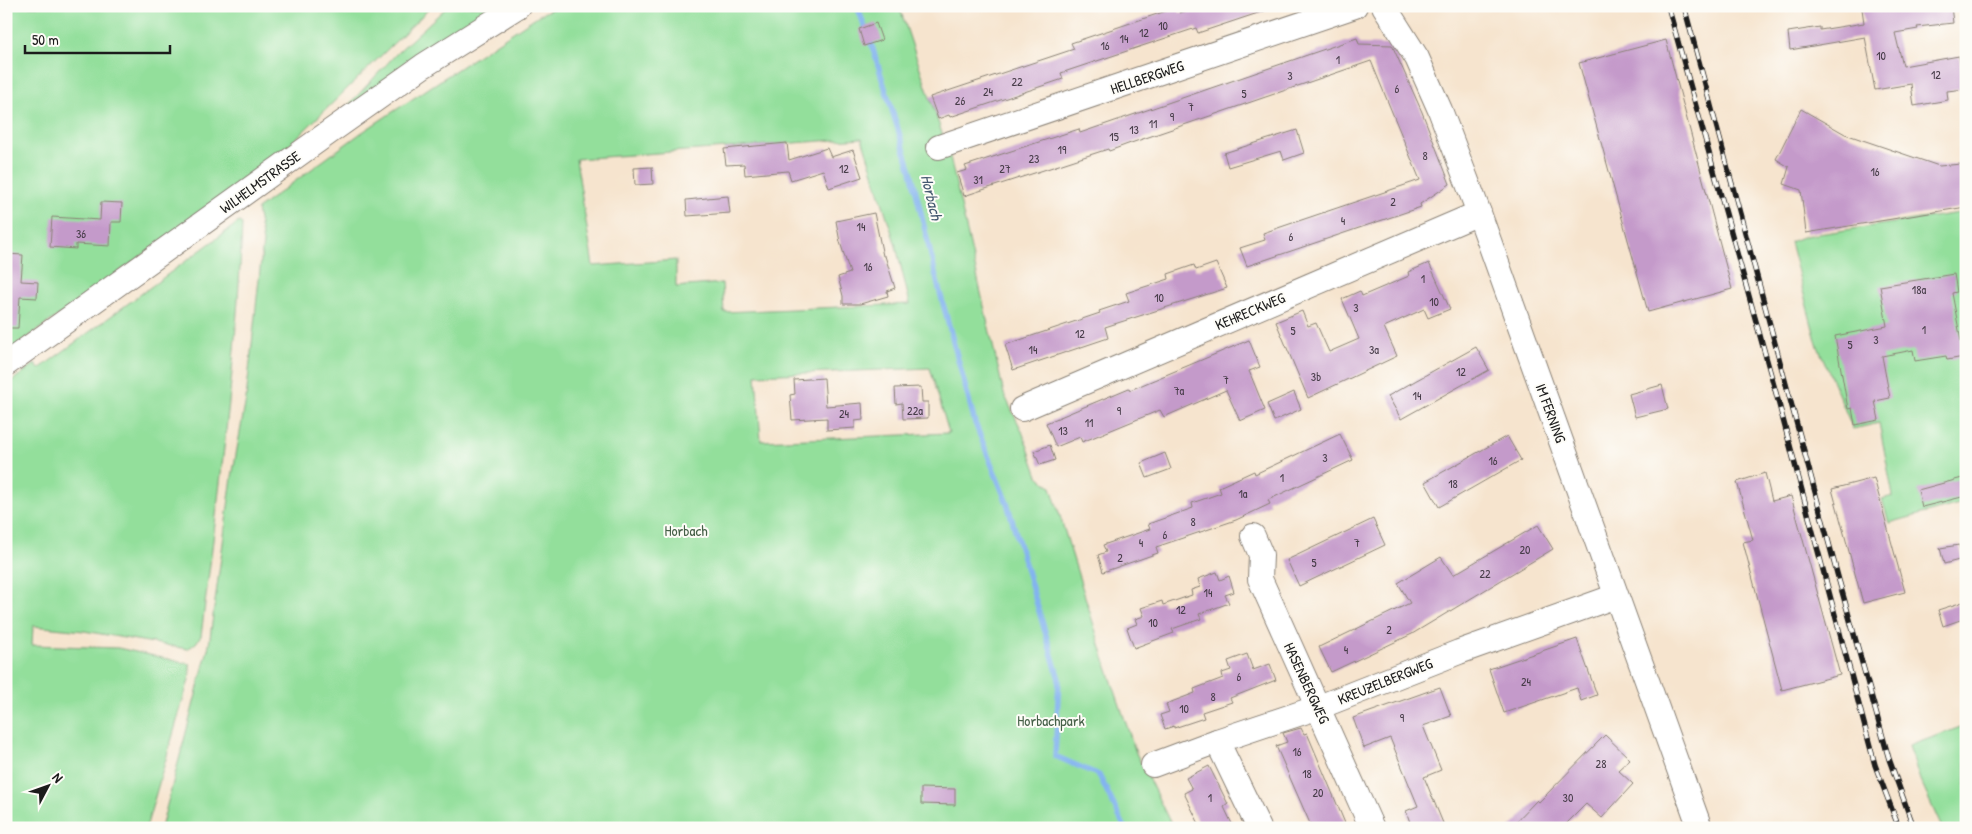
<svg xmlns="http://www.w3.org/2000/svg" width="1972" height="834" font-family="'Patrick Hand',sans-serif">
	<style>
		.green { fill: #93df9b; stroke: #587e5c; fill-rule: evenodd }
		.lines { fill: none; stroke-linecap: round; stroke-linejoin: round }
		.stream { stroke: #83b4ef; stroke-width: 5.5 }
		.building { fill: #c49aca }
		.minor-casing { stroke: #898075; stroke-width: 26 }
		.minor { stroke: #fff; stroke-width: 24 }
		.rail-casing { stroke: #1c1c1c; stroke-width: 5.5 }
		.rail { stroke: #fdfcf7; stroke-width: 4; stroke-dasharray: 11; stroke-linecap: butt }
		.labels { text-anchor: middle; dominant-baseline: central; stroke-width: 4; stroke-linejoin: round; paint-order: stroke }
		.number-label { font-size: 12px; fill: #463c48 }
		.street-label { font-size: 15px; fill: #1c1c1c; stroke: #fdfcf7 }
		.park-label { font-size: 15px; fill: #466048; stroke: #fdfcf7 }
		.water-label { font-size: 16px; font-style: italic; fill: #455970; stroke: #fdfcf7 }
	</style>
	<rect width="100%" height="100%" fill="#fdfcf7"/>
	<filter id="ink" filterUnits="userSpaceOnUse"><feTurbulence type="fractalNoise" baseFrequency=".02" numOctaves="2"/><feDisplacementMap in="SourceGraphic" scale="10" xChannelSelector="R" yChannelSelector="G"/><feConvolveMatrix kernelMatrix="1 2 1 2 8 2 1 2 1" color-interpolation-filters="sRGB"/></filter>
	<filter id="wash" filterUnits="userSpaceOnUse"><feTurbulence type="fractalNoise" baseFrequency=".0096" numOctaves="4" result="noise"/><feDisplacementMap in="SourceGraphic" scale="20" xChannelSelector="R" yChannelSelector="G"/><feGaussianBlur stdDeviation="1.12" result="paint"/><feColorMatrix in="noise" values="0 0 0 0 0 0 0 0 0 0 0 0 0 0 0 0 0 1.4 0 .05"/><feComposite in="paint" operator="in"/></filter>
	<g filter="url(#wash)">
		<rect width="100%" height="100%" fill="#f6e4ce"/>
		<g class="green">
			<polygon points="6,6 432,6 272,162 6,353"/>
			<polygon points="448,6 502,6 343,111 399,51"/>
			<path d="M558 6H899L950 157 1004 394 1022 431 1038 476 1051 487 1105 661 1136 753 1173 828H161L209 645 232 477 246 399 263 242 257 209 361 133 539 15ZM862 138 896 246 910 304 724 312 722 283 676 287V260L593 266 576 159ZM930 368 949 433 761 441 756 375Z"/>
			<polygon points="1966,212 1966,502 1889,523 1882,499 1893,496 1879,423 1853,429 1817,344 1790,242 1805,236"/>
			<path d="M239 222 242 224C237 362 218 499 201 636L196 643 188 649 84 631 33 626 32 645 118 648 190 664V676L146 828H6V385L35 364 39 369Z"/>
			<polygon points="1966,725 1966,828 1942,828 1920,780 1909,746"/>
		</g>
		<g class="lines">
			<polyline class="stream" points="857,6 872,46 911,171 938,285 975,423 1007,503 1059,679 1055,756 1099,775 1125,828"/>
		</g>
		<g id="blocks">
			<g class="building">
				<polygon points="1199,6 1270,6 1270,9 1198,33 1196,28 1061,73 1063,79 950,117 949,115 938,119 930,97 1074,49 1071,43 1178,7 1180,13"/>
				<polygon points="1881,6 1951,6 1953,23 1917,27 1918,29 1895,33 1903,66 1959,56 1965,89 1947,91 1948,100 1914,106 1911,84 1875,90 1865,37 1790,50 1788,32 1820,27 1820,30 1864,23 1862,9"/>
				<polygon points="876,23 882,40 864,46 859,29"/>
				<polygon points="1357,38 1359,44 1392,45 1422,112 1450,184 1420,204 1421,207 1247,266 1240,248 1265,240 1263,233 1420,180 1371,61 1128,144 1109,151 1108,149 964,196 957,173 967,170 965,166 1079,129 1080,133"/>
				<polygon points="1666,40 1732,289 1648,312 1579,63"/>
				<polygon points="1801,109 1845,134 1939,166 1961,164 1966,207 1806,233 1801,190 1784,184 1789,167 1776,159"/>
				<polygon points="1297,130 1304,153 1284,160 1281,151 1228,167 1224,153"/>
				<polygon points="787,143 789,160 827,148 831,157 853,150 862,177 829,188 823,170 791,180 788,171 745,175 744,164 726,165 724,149"/>
				<polygon points="652,167 653,184 635,185 634,168"/>
				<polygon points="728,196 730,213 687,216 686,200"/>
				<polygon points="101,202 122,203 121,222 111,222 110,246 76,244 76,249 50,247 52,217 100,220"/>
				<polygon points="874,213 883,256 885,256 895,288 887,291 888,296 860,304 843,304 843,296 838,277 850,273 840,242 836,221"/>
				<polygon points="6,254 23,255 21,281 38,282 37,298 20,297 18,328 6,328"/>
				<polygon points="1216,263 1227,288 1105,327 1108,338 1013,370 1005,345 1100,313 1099,311 1129,301 1126,293 1169,279 1168,274 1194,265 1196,270"/>
				<polygon points="1429,263 1450,309 1428,318 1424,309 1384,327 1397,356 1308,398 1276,322 1302,311 1308,326 1316,323 1329,352 1359,339 1342,299 1360,291 1362,296 1409,276 1408,272"/>
				<polygon points="1954,274 1957,292 1952,293 1964,357 1947,360 1946,356 1915,361 1913,350 1882,356 1890,398 1875,401 1879,420 1855,425 1852,408 1848,409 1835,336 1887,326 1880,286"/>
				<polygon points="1249,340 1260,367 1249,371 1265,410 1240,421 1226,390 1164,417 1160,410 1082,442 1080,437 1056,447 1046,423 1129,388 1130,390"/>
				<polygon points="1476,347 1489,370 1401,419 1388,396"/>
				<polygon points="824,378 826,406 862,403 863,420 855,421 855,428 827,430 827,418 792,420 790,395 795,394 794,380"/>
				<polygon points="1662,385 1668,409 1635,417 1629,394"/>
				<polygon points="921,387 922,402 928,402 928,418 903,419 902,403 896,404 895,388"/>
				<polygon points="1294,392 1301,409 1274,421 1267,404"/>
				<polygon points="1340,434 1353,460 1268,500 1270,504 1236,520 1156,547 1158,553 1103,572 1098,555 1106,552 1103,545 1150,529 1148,524 1193,508 1192,503 1221,493 1219,487 1254,471 1255,474"/>
				<polygon points="1507,436 1521,460 1439,507 1425,482"/>
				<polygon points="1050,445 1055,460 1040,465 1034,451"/>
				<polygon points="1165,453 1171,469 1147,478 1141,463"/>
				<polygon points="1765,473 1772,501 1791,496 1840,675 1782,690 1743,542 1753,540 1737,482"/>
				<polygon points="1966,477 1966,496 1922,507 1918,490"/>
				<polygon points="1874,478 1905,592 1863,603 1832,489"/>
				<polygon points="1373,519 1385,545 1299,586 1287,560"/>
				<polygon points="1538,525 1553,549 1412,634 1331,672 1319,647 1410,603 1398,583 1441,557 1453,575"/>
				<polygon points="1959,545 1963,559 1944,564 1940,548"/>
				<polygon points="1217,572 1220,580 1229,576 1234,592 1225,595 1229,603 1199,614 1201,619 1172,629 1174,633 1134,648 1127,628 1137,624 1135,619 1144,616 1141,608 1162,601 1163,605 1192,595 1191,590 1200,587 1198,579"/>
				<polygon points="1966,601 1966,618 1943,626 1938,610"/>
				<polygon points="1577,639 1597,695 1581,701 1577,688 1504,713 1489,669"/>
				<polygon points="1247,654 1253,670 1270,664 1276,680 1230,698 1232,702 1202,712 1204,718 1174,728 1174,726 1165,729 1160,715 1169,712 1166,704 1195,693 1194,689 1223,678 1222,673 1231,670 1228,661"/>
				<polygon points="1440,687 1451,716 1423,726 1441,770 1424,777 1445,828 1412,828 1406,811 1418,806 1390,738 1364,748 1353,718"/>
				<polygon points="1301,728 1304,734 1307,733 1347,828 1312,828 1276,746 1287,742 1283,733"/>
				<polygon points="1605,735 1630,759 1618,770 1633,784 1602,818 1586,804 1562,828 1510,828 1537,800 1539,802"/>
				<polygon points="1209,766 1228,804 1224,807 1234,828 1201,828 1184,793 1192,789 1186,778"/>
				<polygon points="921,788 955,789 955,805 921,804"/>
			</g>
		</g>
	</g>
	<g filter="url(#ink)">
		<use href="#blocks" fill-opacity="0" stroke="#898075" stroke-width="1"/>
		<g class="lines">
			<g class="minor-casing">
				<g id="minor">
					<polyline points="1384,6 1417,58 1440,110 1479,213 1700,828"/>
					<polyline points="939,147 1355,6"/>
					<polyline points="6,364 331,131 423,66 518,6"/>
					<polyline points="1022,409 1479,213"/>
					<polyline points="1253,536 1261,555 1260,579 1372,828"/>
					<polyline points="1217,741 1259,828"/>
					<polyline points="1153,765 1217,741 1319,707 1459,652 1616,596"/>
				</g>
			</g>
			<use href="#minor" class="minor"/>
			<g class="rail-casing">
				<g id="rail">
					<polyline points="1668,6 1776,393 1875,765 1899,828"/>
					<polyline points="1684,6 1838,577 1889,759 1914,828"/>
				</g>
			</g>
			<use href="#rail" class="rail"/>
		</g>
	</g>
	<g class="labels">
		<g class="number-label">
			<text x="1163" y="25">10</text>
			<text x="1144" y="32">12</text>
			<text x="1124" y="38">14</text>
			<text x="1105" y="45">16</text>
			<text x="1881" y="55">10</text>
			<text x="1338" y="59">1</text>
			<text x="1936" y="74">12</text>
			<text x="1290" y="75">3</text>
			<text x="1017" y="81">22</text>
			<text x="1397" y="88">6</text>
			<text x="988" y="91">24</text>
			<text x="1244" y="93">5</text>
			<text x="960" y="100">26</text>
			<text x="1191" y="106">7</text>
			<text x="1172" y="116">9</text>
			<text x="1153" y="123">11</text>
			<text x="1134" y="129">13</text>
			<text x="1114" y="136">15</text>
			<text x="1062" y="149">19</text>
			<text x="1425" y="155">8</text>
			<text x="1034" y="158">23</text>
			<text x="844" y="168">12</text>
			<text x="1005" y="168">27</text>
			<text x="1875" y="171">16</text>
			<text x="978" y="179">31</text>
			<text x="1393" y="201">2</text>
			<text x="1343" y="220">4</text>
			<text x="861" y="226">14</text>
			<text x="81" y="233">36</text>
			<text x="1291" y="236">6</text>
			<text x="868" y="266">16</text>
			<text x="1423" y="278">1</text>
			<text x="1919" y="289">18a</text>
			<text x="1159" y="297">10</text>
			<text x="1434" y="301">10</text>
			<text x="1356" y="307">3</text>
			<text x="1924" y="329">1</text>
			<text x="1293" y="330">5</text>
			<text x="1080" y="333">12</text>
			<text x="1876" y="339">3</text>
			<text x="1850" y="344">5</text>
			<text x="1033" y="349">14</text>
			<text x="1374" y="349">3a</text>
			<text x="1461" y="371">12</text>
			<text x="1316" y="376">3b</text>
			<text x="1226" y="379">7</text>
			<text x="1179" y="390">7a</text>
			<text x="1417" y="395">14</text>
			<text x="915" y="410">22a</text>
			<text x="1119" y="410">9</text>
			<text x="844" y="413">24</text>
			<text x="1089" y="422">11</text>
			<text x="1063" y="430">13</text>
			<text x="1325" y="457">3</text>
			<text x="1493" y="460">16</text>
			<text x="1282" y="477">1</text>
			<text x="1453" y="483">18</text>
			<text x="1243" y="493">1a</text>
			<text x="1193" y="521">8</text>
			<text x="1165" y="534">6</text>
			<text x="1141" y="542">4</text>
			<text x="1357" y="542">7</text>
			<text x="1525" y="549">20</text>
			<text x="1120" y="557">2</text>
			<text x="1314" y="562">5</text>
			<text x="1485" y="573">22</text>
			<text x="1208" y="592">14</text>
			<text x="1181" y="609">12</text>
			<text x="1153" y="622">10</text>
			<text x="1389" y="629">2</text>
			<text x="1346" y="649">4</text>
			<text x="1239" y="676">6</text>
			<text x="1526" y="681">24</text>
			<text x="1213" y="696">8</text>
			<text x="1184" y="708">10</text>
			<text x="1402" y="717">9</text>
			<text x="1297" y="751">16</text>
			<text x="1601" y="763">28</text>
			<text x="1307" y="773">18</text>
			<text x="1318" y="792">20</text>
			<text x="1210" y="797">1</text>
			<text x="1568" y="797">30</text>
		</g>
		<g class="street-label">
			<text transform="translate(1147 77) rotate(-19)">HELLBERGWEG</text>
			<text transform="translate(260 182) rotate(-36)">WILHELMSTRASSE</text>
			<text transform="translate(1250 311) rotate(-23)">KEHRECKWEG</text>
			<text transform="translate(1551 413) rotate(70)">IM FERNING</text>
			<text transform="translate(1385 681) rotate(-22)">KREUZELBERGWEG</text>
			<text transform="translate(1307 683) rotate(65)">HASENBERGWEG</text>
		</g>
		<g class="park-label">
			<text x="686" y="530">Horbach</text>
			<text x="1051" y="720">Horbachpark</text>
		</g>
		<g class="water-label">
			<text transform="translate(932 197) rotate(76)">Horbach</text>
		</g>
	</g>
	<rect width="1972" height="834" fill="none" stroke="#fdfcf7" stroke-width="25"/>
	<g transform="translate(48 786) rotate(49)" stroke="#fdfcf7" stroke-width="4" paint-order="stroke">
	<path d="M0-4L9 19L0 12L-9 19Z" fill="#1c1c1c"/>
	<text y="-8" font-size="14" font-weight="bold" text-anchor="middle" fill="#1c1c1c">N</text>
	</g>
	<path d="M25 45v8h145v-8" fill="none" stroke="#1c1c1c" stroke-width="2.5"/>
	<text x="32" y="45" font-size="15" fill="#1c1c1c" stroke="#fdfcf7" stroke-width="4" paint-order="stroke">50 m</text>
</svg>
